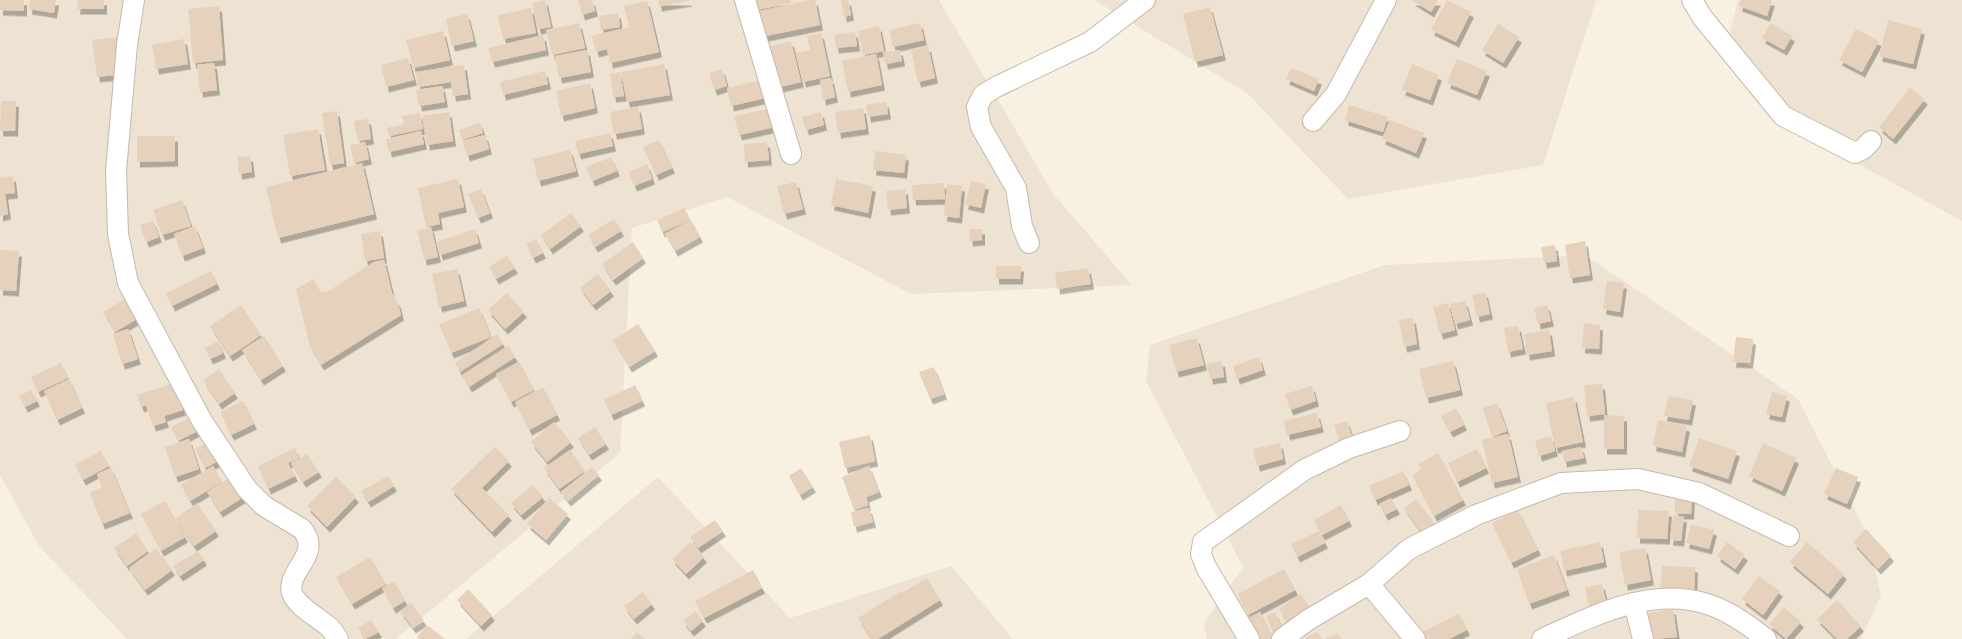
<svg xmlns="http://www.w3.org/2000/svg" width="1962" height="639" font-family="Barlow,sans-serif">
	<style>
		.residential { fill: #eee3d2 }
		.building { fill: #e6d1bc; filter: url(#shadow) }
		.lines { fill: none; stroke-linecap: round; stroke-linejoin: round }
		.minor-casing { stroke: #c7b9ab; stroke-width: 22 }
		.minor { stroke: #fff; stroke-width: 20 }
	</style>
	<defs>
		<filter id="shadow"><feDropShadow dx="3" dy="5.5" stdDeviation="0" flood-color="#0004"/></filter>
	</defs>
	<rect width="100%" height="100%" fill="#f8f1e2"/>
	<g class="residential">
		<polygon points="0,0 939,0 1054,195 1132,285 911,294 727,197 632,228 620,453 396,639 127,639 39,546 0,475"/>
		<polygon points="1094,0 1596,0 1543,165 1348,199 1247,93"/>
		<polygon points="1738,0 1962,0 1962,221 1831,149 1726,48"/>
		<polygon points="1585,255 1798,399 1865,530 1881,595 1861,639 1207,639 1204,623 1243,567 1146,381 1150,345 1385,265"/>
		<polygon points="658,477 790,618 951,566 1013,639 466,639"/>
	</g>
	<g class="building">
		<polygon points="0,0 24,0 24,11 0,10"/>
		<polygon points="30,0 56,0 54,13 29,9"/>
		<polygon points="78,0 104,0 104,9 77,9"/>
		<polygon points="545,0 551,27 538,29 532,3"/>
		<polygon points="578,0 592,0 595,11 582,15"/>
		<polygon points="658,0 689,0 689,1 659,6"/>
		<polygon points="750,0 791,0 791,3 752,11"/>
		<polygon points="810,0 815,0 820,25 755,38 750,13"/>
		<polygon points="841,0 848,0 851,15 844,17"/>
		<polygon points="1412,0 1438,0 1431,12"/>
		<polygon points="1447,0 1471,12 1456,42 1431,30"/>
		<polygon points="1741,0 1772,0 1767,16 1739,6"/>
		<polygon points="647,1 659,52 610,63 607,49 596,52 592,36 629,27 624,6"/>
		<polygon points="219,6 223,60 193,63 188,9"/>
		<polygon points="1210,7 1223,55 1195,62 1183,14"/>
		<polygon points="531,8 536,33 503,39 498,15"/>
		<polygon points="618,13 620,27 601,30 599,16"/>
		<polygon points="467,14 474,41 452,46 446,19"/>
		<polygon points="1888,20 1922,29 1913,64 1879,56"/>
		<polygon points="579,23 585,48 552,55 546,30"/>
		<polygon points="920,23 924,40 893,47 889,30"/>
		<polygon points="1771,23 1792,36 1784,50 1762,38"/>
		<polygon points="1498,24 1519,37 1503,63 1482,50"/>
		<polygon points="879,26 884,51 863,55 858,31"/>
		<polygon points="1856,29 1879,41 1862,72 1839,60"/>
		<polygon points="443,31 450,60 413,68 406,40"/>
		<polygon points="855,32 857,46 836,48 834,35"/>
		<polygon points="821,33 830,76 803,82 796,53 810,50 807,36"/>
		<polygon points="543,35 546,50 492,62 488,48"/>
		<polygon points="119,37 124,74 97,77 92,40"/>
		<polygon points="184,39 188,64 156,69 152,45"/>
		<polygon points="791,41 801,82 772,89 762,48"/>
		<polygon points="928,46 935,78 918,82 911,50"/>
		<polygon points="587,50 591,72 559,78 555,56"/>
		<polygon points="900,50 902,61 885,64 883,52"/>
		<polygon points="876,54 882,85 848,92 842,61"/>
		<polygon points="408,58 414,80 386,87 381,65"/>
		<polygon points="1457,59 1487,71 1477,95 1447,83"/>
		<polygon points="214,63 217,90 200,92 197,65"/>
		<polygon points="664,64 670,95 627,102 621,72"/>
		<polygon points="1412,64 1439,75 1430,100 1402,90"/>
		<polygon points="464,65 468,94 453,96 451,82 418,87 416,72"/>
		<polygon points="1291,68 1319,79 1314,91 1286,79"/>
		<polygon points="722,69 727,86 714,90 709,73"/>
		<polygon points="545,71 548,84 503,95 500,82"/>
		<polygon points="620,72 624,96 613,97 610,74"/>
		<polygon points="831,78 835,97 823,100 820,80"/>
		<polygon points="761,80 765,98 731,106 727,88"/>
		<polygon points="590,83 595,108 561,116 556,91"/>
		<polygon points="442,86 445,102 419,106 416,90"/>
		<polygon points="1910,88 1925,99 1893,139 1879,127"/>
		<polygon points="1,101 16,101 15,131 0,131"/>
		<polygon points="886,102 888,114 868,117 866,105"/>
		<polygon points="1349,105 1388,117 1383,132 1345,120"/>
		<polygon points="638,107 642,129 614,134 610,112"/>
		<polygon points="771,108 775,127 739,135 734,116"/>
		<polygon points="863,108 866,129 838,133 835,112"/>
		<polygon points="337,111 344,163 330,165 322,113"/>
		<polygon points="449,112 453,141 427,145 422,116"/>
		<polygon points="821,112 824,125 806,130 802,117"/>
		<polygon points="420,113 423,129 389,136 387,128 404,124 402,116"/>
		<polygon points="368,119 371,139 358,141 354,121"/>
		<polygon points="1390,120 1424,133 1416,153 1382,139"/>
		<polygon points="480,123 483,133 462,140 459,130"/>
		<polygon points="318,129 325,170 290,176 283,135"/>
		<polygon points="421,131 424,144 389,152 386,139"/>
		<polygon points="610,133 613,146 578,154 575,141"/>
		<polygon points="485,135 489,149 467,156 462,141"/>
		<polygon points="137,136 175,136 175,161 137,162"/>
		<polygon points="659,140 672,168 656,175 643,147"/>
		<polygon points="365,142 369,159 354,163 350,145"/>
		<polygon points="767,142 769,160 745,162 744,144"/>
		<polygon points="570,150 576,171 538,181 533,159"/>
		<polygon points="875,151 906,155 904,173 873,170"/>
		<polygon points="250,156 252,172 239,174 237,157"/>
		<polygon points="611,157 617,171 592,181 586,167"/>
		<polygon points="362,163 374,214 278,238 266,187"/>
		<polygon points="647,164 652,179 634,186 629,172"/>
		<polygon points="13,176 15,193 5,194 8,214 0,216 0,178"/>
		<polygon points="458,179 464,207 438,213 440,224 426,227 418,188"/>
		<polygon points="836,179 873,186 868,213 831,205"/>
		<polygon points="971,181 986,184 981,208 965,204"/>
		<polygon points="796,182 803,209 784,214 777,186"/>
		<polygon points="944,183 945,199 913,200 912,185"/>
		<polygon points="947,184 962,186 959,218 944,216"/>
		<polygon points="481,189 490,213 478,218 468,194"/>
		<polygon points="905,189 907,208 888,210 886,191"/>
		<polygon points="182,200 191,226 162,235 153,210"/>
		<polygon points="684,208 690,220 662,232 657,220"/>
		<polygon points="571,213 581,226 550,249 541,235"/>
		<polygon points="614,219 621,231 595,247 588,235"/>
		<polygon points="691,220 700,237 675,251 665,234"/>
		<polygon points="153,221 159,237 146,242 140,225"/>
		<polygon points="195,226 203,248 182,256 174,234"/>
		<polygon points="431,227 438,257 424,260 417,230"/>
		<polygon points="475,229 479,243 440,255 436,242"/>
		<polygon points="969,229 982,229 982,240 970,241"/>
		<polygon points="380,231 384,258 365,261 361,234"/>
		<polygon points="536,239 543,253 533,258 526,244"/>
		<polygon points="1585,241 1590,275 1570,278 1565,245"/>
		<polygon points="633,242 643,258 613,280 602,264"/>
		<polygon points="1555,245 1557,261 1544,263 1541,247"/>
		<polygon points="0,250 19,251 16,291 0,290"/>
		<polygon points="507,256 515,268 496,279 489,267"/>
		<polygon points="384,260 392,293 398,303 401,315 321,365 310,347 296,289 313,279 321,293 327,292 374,262"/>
		<polygon points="996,266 1021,266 1020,279 996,279"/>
		<polygon points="1088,268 1091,284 1057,289 1055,273"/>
		<polygon points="457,269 464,301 439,307 432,274"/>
		<polygon points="211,271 217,284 172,306 166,293"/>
		<polygon points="598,274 611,291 593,305 580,288"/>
		<polygon points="1607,281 1624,283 1620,312 1603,309"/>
		<polygon points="140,290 152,310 115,332 103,312"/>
		<polygon points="1485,292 1490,314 1477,317 1472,295"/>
		<polygon points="507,293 524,312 505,329 488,310"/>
		<polygon points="1465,301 1470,320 1455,324 1450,304"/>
		<polygon points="1448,303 1455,330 1440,334 1433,307"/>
		<polygon points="241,305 261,335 230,356 210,326"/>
		<polygon points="1547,305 1551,321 1538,324 1534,308"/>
		<polygon points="479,308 491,337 451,353 439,324"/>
		<polygon points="1413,318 1417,344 1404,347 1399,320"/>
		<polygon points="1584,323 1600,325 1599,349 1582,348"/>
		<polygon points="638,324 655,351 629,367 613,340"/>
		<polygon points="1518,326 1523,349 1508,352 1504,328"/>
		<polygon points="128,329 138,359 122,364 113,334"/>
		<polygon points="1549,330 1552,351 1527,355 1524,334"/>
		<polygon points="497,334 503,344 460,372 455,363"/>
		<polygon points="264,336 283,366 261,380 242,350"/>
		<polygon points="1736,337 1753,339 1750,363 1733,362"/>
		<polygon points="1197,338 1204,365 1176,372 1169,345"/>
		<polygon points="218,341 223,353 210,359 205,348"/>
		<polygon points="508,346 515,357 469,387 462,375"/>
		<polygon points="1259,357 1263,370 1237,379 1233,366"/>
		<polygon points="1222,361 1224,377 1210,379 1207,364"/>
		<polygon points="1453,361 1460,390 1426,398 1419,369"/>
		<polygon points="519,362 534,390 511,402 496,374"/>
		<polygon points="61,363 68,378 38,392 31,377"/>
		<polygon points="934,367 944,394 930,399 919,372"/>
		<polygon points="219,369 235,393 219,404 203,380"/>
		<polygon points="69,379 82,408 57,420 44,391"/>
		<polygon points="174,383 183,410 164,416 166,422 153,426 146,405 141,407 137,395"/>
		<polygon points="1602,384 1605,414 1587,416 1584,385"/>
		<polygon points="635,385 642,401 611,415 604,400"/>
		<polygon points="1312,386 1316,401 1290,410 1285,394"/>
		<polygon points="543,387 557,415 529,430 515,402"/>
		<polygon points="31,390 37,401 25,407 19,396"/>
		<polygon points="1772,392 1787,396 1782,417 1766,414"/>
		<polygon points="1668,396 1693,400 1689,420 1664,416"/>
		<polygon points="1574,397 1583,442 1555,448 1546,403"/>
		<polygon points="243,401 254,424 231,435 220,412"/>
		<polygon points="1497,403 1507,431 1492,437 1483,408"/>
		<polygon points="1456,408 1464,425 1450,432 1441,416"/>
		<polygon points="1317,413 1321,427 1287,435 1284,421"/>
		<polygon points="196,414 203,428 178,441 171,427"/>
		<polygon points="1604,415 1624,416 1624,449 1604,449"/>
		<polygon points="1658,420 1687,426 1682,452 1653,446"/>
		<polygon points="1347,421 1354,443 1341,447 1334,425"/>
		<polygon points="554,422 571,442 547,462 531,442"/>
		<polygon points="595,427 606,444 589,455 578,438"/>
		<polygon points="1508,434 1518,477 1492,483 1482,440"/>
		<polygon points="870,435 875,461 845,468 839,442"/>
		<polygon points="1551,436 1555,451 1539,456 1535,441"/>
		<polygon points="1699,438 1737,451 1728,479 1689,466"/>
		<polygon points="189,439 199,469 175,477 165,447"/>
		<polygon points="212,440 222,459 205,468 195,449"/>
		<polygon points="1280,443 1283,459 1257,466 1253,449"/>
		<polygon points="1763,443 1796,458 1782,491 1749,476"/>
		<polygon points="495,447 509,461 482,488 509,515 492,532 451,489"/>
		<polygon points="1581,447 1584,458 1564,462 1562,451"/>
		<polygon points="295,448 299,458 288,463 295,476 268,489 258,466"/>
		<polygon points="1477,449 1486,468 1457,482 1448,463"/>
		<polygon points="570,450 585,471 559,489 544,468"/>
		<polygon points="101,451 109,466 83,480 75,465"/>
		<polygon points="1438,453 1463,500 1434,516 1412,475 1421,470 1418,464"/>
		<polygon points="307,454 319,472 303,482 291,463"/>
		<polygon points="213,466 222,482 190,501 181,485"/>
		<polygon points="869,466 879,492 866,497 868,505 854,510 842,477"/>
		<polygon points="592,467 599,475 568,501 561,492"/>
		<polygon points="111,468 130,513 102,524 90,493 102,487 97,474"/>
		<polygon points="801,468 813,487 800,495 789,476"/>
		<polygon points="1836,468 1858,477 1847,504 1824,494"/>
		<polygon points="1403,471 1409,485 1375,500 1369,486"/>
		<polygon points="233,476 245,496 220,512 207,492"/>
		<polygon points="388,476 394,486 368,502 361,491"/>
		<polygon points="336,477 356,497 327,527 307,506"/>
		<polygon points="533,485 543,497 521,515 511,503"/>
		<polygon points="1675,491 1692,491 1691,514 1675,514"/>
		<polygon points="549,498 568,514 546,540 527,524"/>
		<polygon points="1391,498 1397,509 1385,515 1379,504"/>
		<polygon points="1416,499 1435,524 1422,533 1404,508"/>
		<polygon points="165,501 185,537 161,551 141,514"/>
		<polygon points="197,503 216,531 194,546 175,519"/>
		<polygon points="1341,505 1349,521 1322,535 1314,520"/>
		<polygon points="869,508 873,522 854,527 851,512"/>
		<polygon points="1518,510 1538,550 1511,563 1492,523"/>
		<polygon points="1638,510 1669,511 1667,539 1637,538"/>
		<polygon points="1673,515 1684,517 1681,541 1670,540"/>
		<polygon points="715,520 723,531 698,548 690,537"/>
		<polygon points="1691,524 1714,530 1709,549 1686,543"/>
		<polygon points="1866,529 1891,556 1878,569 1853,542"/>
		<polygon points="1319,531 1325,543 1297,557 1291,544"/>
		<polygon points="136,533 148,551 127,566 114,548"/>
		<polygon points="691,542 704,557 686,574 672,559"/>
		<polygon points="1600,542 1604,562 1564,571 1560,551"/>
		<polygon points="1727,542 1745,555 1735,569 1717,556"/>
		<polygon points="1807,542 1844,574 1828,594 1790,562"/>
		<polygon points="156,548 172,570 145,590 129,568"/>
		<polygon points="1645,548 1651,580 1625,585 1619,552"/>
		<polygon points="198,551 204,560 180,576 173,566"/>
		<polygon points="1554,555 1567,590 1529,604 1517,569"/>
		<polygon points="370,557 386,584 352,604 336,577"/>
		<polygon points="1662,566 1695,567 1694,595 1660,593"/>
		<polygon points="1284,569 1295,590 1248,615 1238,594"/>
		<polygon points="753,570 762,588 704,618 695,601"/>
		<polygon points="1759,576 1780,591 1763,615 1742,599"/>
		<polygon points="927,578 940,600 878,639 872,639 858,618 901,591 902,593"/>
		<polygon points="394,581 405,601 393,608 382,588"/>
		<polygon points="1602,584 1606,602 1589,606 1585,587"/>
		<polygon points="468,589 492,615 481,626 457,600"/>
		<polygon points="643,592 652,604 634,619 624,606"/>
		<polygon points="1301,594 1312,610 1289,625 1279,609"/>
		<polygon points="1837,600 1861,626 1847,639 1837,639 1817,619"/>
		<polygon points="411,603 424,621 413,628 400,611"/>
		<polygon points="1784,607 1801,622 1786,639 1769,624"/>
		<polygon points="1673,609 1677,637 1652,639 1648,613"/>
		<polygon points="695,611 703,621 691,631 683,621"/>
		<polygon points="1260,612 1274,639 1258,639 1247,619"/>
		<polygon points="1275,612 1284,633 1275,637 1266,616"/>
		<polygon points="1459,614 1467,630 1449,639 1426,639 1422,632"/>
		<polygon points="371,620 379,632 365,639 358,628"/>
		<polygon points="427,625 445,639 419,639 417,637"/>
		<polygon points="637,632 645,639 631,639"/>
		<polygon points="1318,632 1322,639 1303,639"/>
		<polygon points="1338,633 1341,639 1325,639"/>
	</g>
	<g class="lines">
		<g class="minor-casing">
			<g id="minor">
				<path d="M134 0 127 45 116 171 118 234 128 283 202 421 247 489 264 506 302 529C323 555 286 570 292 593 297 607 318 617 329 627 333 630 335 635 338 639"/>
				<polyline points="745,0 791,154"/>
				<polyline points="1692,0 1702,17 1783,116 1855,153 1863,149 1871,141"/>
				<polyline points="1313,121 1336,94 1386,0"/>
				<polyline points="1029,243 1022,226 1016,188 981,127 977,107 983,95 996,87 1090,42 1145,0"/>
				<polyline points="1369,584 1415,639"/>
				<polyline points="1634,603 1643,639"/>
				<polyline points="1249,639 1206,567 1201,554 1203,542 1304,470 1349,448 1400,431"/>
				<polyline points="1282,639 1308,620 1369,584 1409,549 1476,515 1561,483 1638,479 1699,493 1789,536"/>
				<path d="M1542 639C1593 616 1650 586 1707 604 1727 610 1750 626 1766 639"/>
			</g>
		</g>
		<use href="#minor" class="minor"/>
	</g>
</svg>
